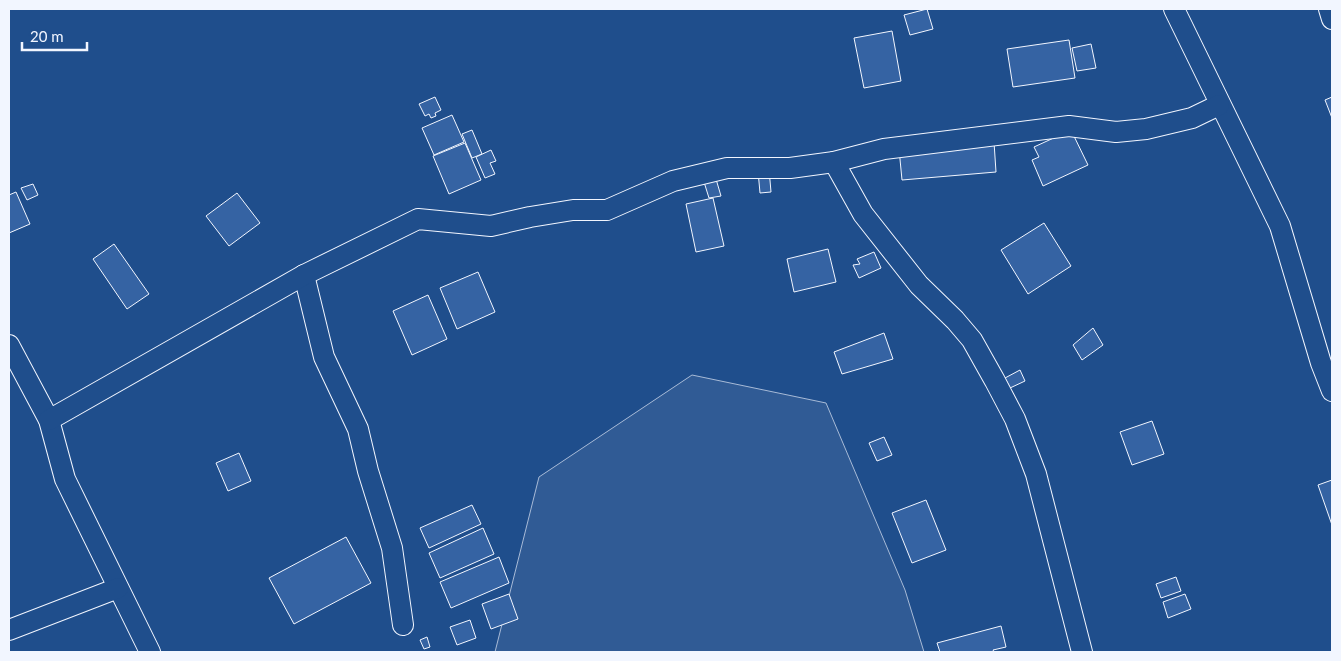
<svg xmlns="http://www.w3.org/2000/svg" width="1341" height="661" font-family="Lato,sans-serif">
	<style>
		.built { fill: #305b95; stroke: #a8bbd7 }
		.building { fill: #3563a3; stroke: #f2f6ff }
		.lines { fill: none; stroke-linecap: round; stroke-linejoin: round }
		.street-casing { stroke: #f2f6ff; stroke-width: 22 }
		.street { stroke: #1f4e8c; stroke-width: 20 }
	</style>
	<rect width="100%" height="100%" fill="#1f4e8c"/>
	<polygon class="built" points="692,375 826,403 905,590 924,652 495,652 539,477"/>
	<g class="building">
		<polygon points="927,9 933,29 910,35 904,15"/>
		<polygon points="892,31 901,81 864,88 854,38"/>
		<polygon points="1069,40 1075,78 1013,87 1007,49"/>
		<polygon points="1091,44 1096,68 1077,71 1072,48"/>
		<polygon points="435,97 441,110 435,113 436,116 431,118 429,114 425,116 419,104"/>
		<polygon points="1332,97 1332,118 1325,100"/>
		<polygon points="452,115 464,142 434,155 422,128"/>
		<polygon points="472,130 482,154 472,158 462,134"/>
		<polygon points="1071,130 1088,165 1043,186 1032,160 1039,157 1034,147"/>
		<polygon points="994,142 996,172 902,180 899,149"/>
		<polygon points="465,143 481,180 449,194 433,156"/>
		<polygon points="491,150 496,161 490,163 495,174 485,178 476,157"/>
		<polygon points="769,169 771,192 760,193 758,171"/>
		<polygon points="716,179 721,196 709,198 704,182"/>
		<polygon points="33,184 38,195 27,200 21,188"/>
		<polygon points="16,192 30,224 9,233 9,195"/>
		<polygon points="237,193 260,223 229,246 206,216"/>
		<polygon points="713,198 724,246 696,252 686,204"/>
		<polygon points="1044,223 1071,266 1028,294 1001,250"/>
		<polygon points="114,244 149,294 127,309 93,259"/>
		<polygon points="828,249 836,282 794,292 787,259"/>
		<polygon points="874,252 881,268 859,278 853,265 860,264 857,259"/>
		<polygon points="478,272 495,312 457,329 440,288"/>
		<polygon points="428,295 447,339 412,355 393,311"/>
		<polygon points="1093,328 1103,345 1082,360 1073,345"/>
		<polygon points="884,333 893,359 842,374 834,352"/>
		<polygon points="1020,370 1025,381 1010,388 1005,378"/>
		<polygon points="1152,421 1164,454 1132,465 1120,432"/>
		<polygon points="884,437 892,455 877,461 869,443"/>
		<polygon points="239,453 251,481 228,491 216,463"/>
		<polygon points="1332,480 1332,525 1318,485"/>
		<polygon points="926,500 946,550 912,563 892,513"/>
		<polygon points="472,505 481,524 429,548 420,528"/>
		<polygon points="483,528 494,554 440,578 429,553"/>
		<polygon points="346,537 371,583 294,624 269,578"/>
		<polygon points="499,557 509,583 451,608 440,582"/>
		<polygon points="1176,577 1181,591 1161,598 1156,584"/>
		<polygon points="509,594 518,619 491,629 482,604"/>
		<polygon points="1185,594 1191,609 1168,618 1163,602"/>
		<polygon points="470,620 476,638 457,645 450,627"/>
		<polygon points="1001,626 1006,647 993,650 994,652 940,652 937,643"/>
		<polygon points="427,637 430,647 424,649 420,640"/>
	</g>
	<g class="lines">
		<g class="street-casing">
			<g id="street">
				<polyline points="1174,9 1280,226 1321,363 1332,391"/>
				<polyline points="1329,9 1332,19"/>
				<polyline points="834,162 863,214 919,285 955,320 972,340 995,381 1015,419 1036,474 1082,652"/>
				<polyline points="304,275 324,357 358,429 368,471 392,548 403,625"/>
				<polyline points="9,345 49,420 65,479 150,652"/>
				<polyline points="49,420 304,275 418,219 491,226 530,217 573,210 607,210 673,181 727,168 790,168 834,162 884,149 1069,126 1116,132 1146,129 1192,118 1219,105"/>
				<polyline points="9,630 118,588"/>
			</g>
		</g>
		<use href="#street" class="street"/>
	</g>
	<rect width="1341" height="661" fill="none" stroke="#f2f6ff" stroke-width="20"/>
	<path d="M22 42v8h65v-8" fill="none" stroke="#f2f6ff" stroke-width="2.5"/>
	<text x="30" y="42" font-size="15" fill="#f2f6ff" stroke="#1f4e8c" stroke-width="4" paint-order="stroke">20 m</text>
</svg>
